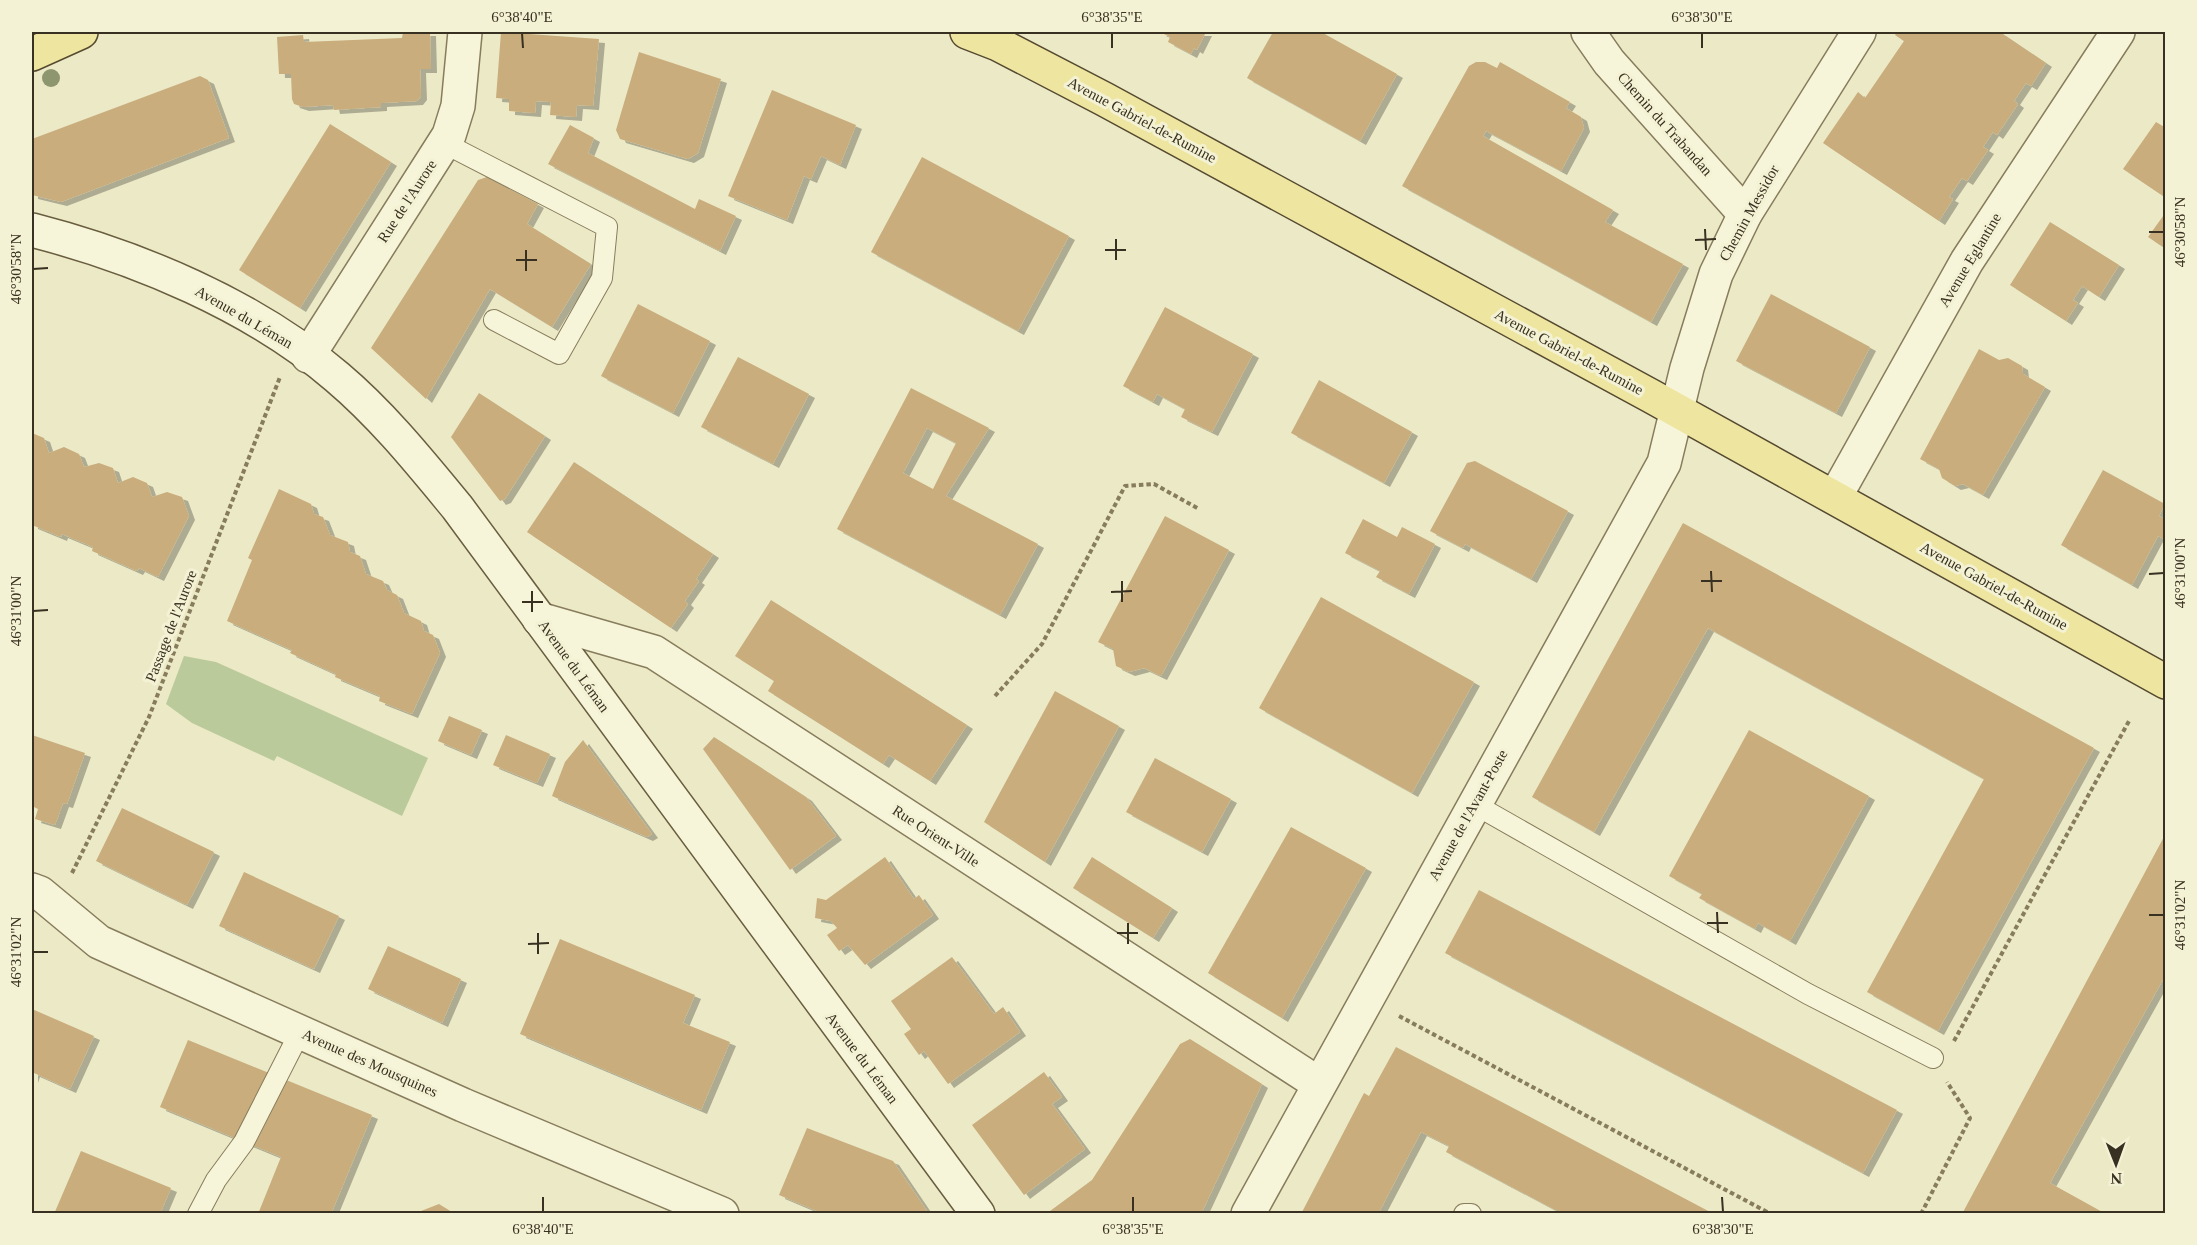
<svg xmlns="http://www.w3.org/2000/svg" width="2197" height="1245" font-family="'Times New Roman',serif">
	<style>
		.green { fill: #baca9a }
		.building { fill: #c9ad7d; fill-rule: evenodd; filter: url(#shadow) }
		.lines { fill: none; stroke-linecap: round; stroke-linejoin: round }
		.lane-casing { stroke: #877c5c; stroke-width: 22 }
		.street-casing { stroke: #877c5c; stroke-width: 36 }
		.secondary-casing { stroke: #695d3f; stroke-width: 36 }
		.primary-casing { stroke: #554930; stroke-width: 36 }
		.path { stroke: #877c5c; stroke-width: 4; stroke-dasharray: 4.5 3; stroke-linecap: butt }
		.lane { stroke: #f7f5d9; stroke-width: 20 }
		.street { stroke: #f7f5d9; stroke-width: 33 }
		.secondary { stroke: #f7f5d9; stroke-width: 33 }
		.primary { stroke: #eee6a0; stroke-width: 33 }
		.tree { fill: #8d966f }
		.ticks { fill: none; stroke: #383020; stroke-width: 2 }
		.labels { text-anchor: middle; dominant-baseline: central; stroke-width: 6; stroke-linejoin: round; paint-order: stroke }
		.street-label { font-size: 15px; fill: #383020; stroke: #f4f2d5 }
		.neatline { fill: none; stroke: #383020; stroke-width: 2 }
		.ticks-label { font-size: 15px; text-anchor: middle; fill: #383020 }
	</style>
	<defs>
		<filter id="shadow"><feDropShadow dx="6" dy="4" stdDeviation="0" flood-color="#0004"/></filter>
	</defs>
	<rect width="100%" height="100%" fill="#ece9c6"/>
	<polygon class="green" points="184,656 216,662 428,758 402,816 277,756 274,761 192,723 166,704"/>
	<g class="building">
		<polygon points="403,32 430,32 431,69 420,69 421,96 417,101 381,103 381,107 334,110 333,105 303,107 294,104 292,99 291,74 279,74 277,37 303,35 304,42 402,38"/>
		<polygon points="501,32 599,39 593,106 577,105 576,117 550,115 551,102 536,101 535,113 509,111 509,99 496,98"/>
		<polygon points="1160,32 1206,32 1197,50 1194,48 1191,54 1168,42 1170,37"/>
		<polygon points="1273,32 1321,32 1397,74 1360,141 1247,78"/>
		<polygon points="1897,32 2000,32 2046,63 2031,86 2026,83 2014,101 2018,104 1997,135 1993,132 1983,147 1988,150 1967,181 1962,178 1949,197 1953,199 1939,221 1823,143 1858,92 1865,98 1904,41 1895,35"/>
		<polygon points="639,52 721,79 698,153 688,159 620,139 616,130"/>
		<polygon points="1476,62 1485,62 1497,68 1500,62 1570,102 1566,108 1581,117 1584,128 1561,171 1486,131 1483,136 1613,210 1605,222 1683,264 1651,322 1402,186 1469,66"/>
		<polygon points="200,76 208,80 229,138 61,202 32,195 32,139"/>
		<polygon points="772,90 856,125 840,165 821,156 811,179 804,176 787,220 728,196"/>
		<polygon points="2156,122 2166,128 2166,198 2123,169"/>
		<polygon points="330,124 391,162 300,308 239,270"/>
		<polygon points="570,125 594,138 588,153 695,209 699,199 736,216 720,251 548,164"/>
		<polygon points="922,157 1069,236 1018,331 871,252"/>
		<polygon points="487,177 538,204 527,224 591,264 552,327 490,289 426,399 371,348 478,180"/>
		<polygon points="2166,212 2166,249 2148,237"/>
		<polygon points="2050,222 2119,265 2099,297 2082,286 2073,300 2078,303 2066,321 2010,285"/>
		<polygon points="1771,294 1870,347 1836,413 1736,361"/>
		<polygon points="638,304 710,341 673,413 601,376"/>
		<polygon points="1165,307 1253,354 1212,432 1181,417 1185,409 1157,394 1153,402 1123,386"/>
		<polygon points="1979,349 1999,360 2008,358 2022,366 2023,374 2045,387 1983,495 1963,484 1955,486 1942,478 1939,469 1920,459"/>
		<polygon points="738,357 809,394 773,464 701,427"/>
		<polygon points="1319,380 1412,432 1384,483 1291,433"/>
		<path d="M911 388 989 428 946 496 1038 544 1000 615 837 529ZM927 428 956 443 933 489 903 473Z"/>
		<polygon points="479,393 545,436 505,499 500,501 451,437"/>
		<polygon points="32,433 44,438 49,453 64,447 79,454 84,467 99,463 113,468 118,483 133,477 147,483 152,497 167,492 182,497 189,516 158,577 139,568 137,571 92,551 93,547 62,534 61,537 32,525"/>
		<polygon points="1475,461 1568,511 1531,579 1465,544 1463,548 1430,531 1467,463"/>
		<polygon points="574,462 713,554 696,579 699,581 685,601 688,604 671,628 527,532"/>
		<polygon points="2103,470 2165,504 2159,516 2166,520 2166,540 2158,536 2132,585 2061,545"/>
		<polygon points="279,489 311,504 314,514 323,517 330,535 348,542 350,552 360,556 366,574 383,581 387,590 397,595 404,613 421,621 424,631 433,635 440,653 412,714 379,701 380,696 335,677 336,674 290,653 292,650 227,621 252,560 248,558"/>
		<polygon points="1165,516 1229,550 1161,676 1144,668 1129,672 1116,666 1113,649 1098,642"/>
		<polygon points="1363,519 1397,537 1402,527 1435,544 1409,594 1376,577 1380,571 1345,553"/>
		<polygon points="1683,523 2094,748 1938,1031 1867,992 1984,779 1708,628 1594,832 1532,797"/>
		<polygon points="1321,597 1474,682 1412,793 1259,708"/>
		<polygon points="771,600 967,725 930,781 889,755 883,764 768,691 774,681 735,656"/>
		<polygon points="1055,691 1119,726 1045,862 984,822"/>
		<polygon points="449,716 482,730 471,755 438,741"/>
		<polygon points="1749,730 1869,796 1790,941 1758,923 1755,929 1699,898 1702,894 1669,876"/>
		<polygon points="32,735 85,753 67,804 63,803 55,825 35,819 38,809 32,806"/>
		<polygon points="506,735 550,754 537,783 493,765"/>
		<polygon points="714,737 806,797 836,836 790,870 703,749"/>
		<polygon points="583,740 652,834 647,837 552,796 565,762"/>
		<polygon points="1155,758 1231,799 1202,852 1126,812"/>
		<polygon points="122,808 214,852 187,905 96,861"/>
		<polygon points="1291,827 1366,868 1282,1018 1208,973"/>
		<polygon points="2166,833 2166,974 2050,1183 2106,1214 1962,1214"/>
		<polygon points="885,857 914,899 919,895 933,915 865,965 848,945 839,951 827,935 837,928 831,921 815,918 817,898 826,900"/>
		<polygon points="1092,857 1172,908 1153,938 1073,888"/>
		<polygon points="244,872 339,916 314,969 219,926"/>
		<polygon points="1479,890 1897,1110 1863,1173 1445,953"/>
		<polygon points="560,939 695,995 683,1023 730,1042 701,1110 520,1034"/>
		<polygon points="388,946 461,979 442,1023 368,989"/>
		<polygon points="952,957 994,1014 1003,1007 1020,1032 948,1084 924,1051 919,1055 904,1034 911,1029 891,1001"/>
		<polygon points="32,1009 94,1036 70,1089 34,1073 32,1079"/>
		<polygon points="1190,1039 1262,1084 1201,1214 1046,1214 1092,1180 1180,1044"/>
		<polygon points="188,1040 372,1115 331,1214 258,1214 281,1157 160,1107"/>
		<polygon points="1396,1047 1479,1090 1714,1214 1563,1214 1446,1152 1449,1146 1421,1132 1378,1214 1301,1214 1364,1093 1369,1096"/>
		<polygon points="1044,1072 1062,1097 1052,1104 1085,1149 1024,1195 972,1125"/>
		<polygon points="807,1128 893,1161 929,1214 824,1214 779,1195"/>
		<polygon points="81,1151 171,1188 160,1214 54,1214"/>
		<polygon points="439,1204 455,1214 419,1214 421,1211"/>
	</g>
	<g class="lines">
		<g class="lane-casing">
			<g id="lane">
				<polyline points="444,143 607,227 602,278 559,354 494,320"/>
				<polyline points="1474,804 1808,994 1933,1058"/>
				<polyline points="198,1214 216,1180 244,1142 300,1032"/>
				<polyline points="1464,1214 1471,1214"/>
			</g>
		</g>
		<g class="street-casing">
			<g id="street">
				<polyline points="1588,32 1609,62 1745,214"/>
				<polyline points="308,356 449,135 458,106 465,32"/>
				<polyline points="1835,497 1967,261 2118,32"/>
				<polyline points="539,619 654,652 1319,1084"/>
				<polyline points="32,890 40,893 99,942 463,1105 722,1214"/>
				<polyline points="1248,1214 1664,463 1687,368 1716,274 1745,214 1859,32"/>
			</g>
		</g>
		<g class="secondary-casing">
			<path id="secondary" d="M32 230C137 257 253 305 337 377 382 415 419 461 457 507L978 1214"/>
		</g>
		<g class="primary-casing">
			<g id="primary">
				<polyline points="967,32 998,44 1104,99 1651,396 2166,682"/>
				<polyline points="32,54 81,32"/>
			</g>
		</g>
		<g class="path">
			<polyline points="995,696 1042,644 1125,486 1154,484 1199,509"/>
			<polyline points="72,873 149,717 280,377"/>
			<polyline points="1399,1016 1771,1214"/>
			<polyline points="1954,1041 2129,721"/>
			<polyline points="1921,1214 1970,1118 1947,1082"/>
		</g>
		<use href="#lane" class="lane"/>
		<use href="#street" class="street"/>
		<use href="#secondary" class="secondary"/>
		<use href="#primary" class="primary"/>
	</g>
	<circle class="tree" cx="51" cy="78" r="9"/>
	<path class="ticks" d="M522 33 523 48M1112 33V48M1702 33V48M1705 229 1706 250M2149 232H2164M1116 239V260M1695 240 1716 239M526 250V271M1105 250H1126M516 260H537M33 269 48 268M1711 571 1712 592M2149 574 2164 573M1122 581V602M1701 581H1722M532 591V612M1111 592 1132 591M522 602H543M33 611 48 610M1717 912 1718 933M2149 915H2164M1128 923V944M1707 923H1728M538 933V954M1117 933H1138M528 944 549 943M33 952H48M543 1197V1212M1133 1197V1212M1722 1197 1723 1212"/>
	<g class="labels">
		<g class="street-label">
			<text transform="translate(1142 120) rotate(28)">Avenue Gabriel-de-Rumine</text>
			<text transform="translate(1665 124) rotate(48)">Chemin du Trabandan</text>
			<text transform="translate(407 201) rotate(-57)">Rue de l'Aurore</text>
			<text transform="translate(1749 213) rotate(-61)">Chemin Messidor</text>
			<text transform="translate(1970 260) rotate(-59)">Avenue Eglantine</text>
			<text transform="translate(244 317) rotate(30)">Avenue du Léman</text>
			<text transform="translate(1569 352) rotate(28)">Avenue Gabriel-de-Rumine</text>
			<text transform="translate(1994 586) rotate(29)">Avenue Gabriel-de-Rumine</text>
			<text transform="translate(171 626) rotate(-69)">Passage de l'Aurore</text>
			<text transform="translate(574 666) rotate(54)">Avenue du Léman</text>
			<text transform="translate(1468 815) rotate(-61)">Avenue de l'Avant-Poste</text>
			<text transform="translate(936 836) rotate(33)">Rue Orient-Ville</text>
			<text transform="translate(862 1058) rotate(53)">Avenue du Léman</text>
			<text transform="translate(370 1063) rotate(24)">Avenue des Mousquines</text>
		</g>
	</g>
	<rect width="2197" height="1245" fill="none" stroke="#f4f2d5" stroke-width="66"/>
	<g transform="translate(2116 1164) rotate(179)" stroke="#f4f2d5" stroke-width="4.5" paint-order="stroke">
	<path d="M0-4.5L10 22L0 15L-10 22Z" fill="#383020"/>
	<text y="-9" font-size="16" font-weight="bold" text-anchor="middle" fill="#383020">N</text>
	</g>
	<rect x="33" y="33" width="2131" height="1179" class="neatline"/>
	<g class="ticks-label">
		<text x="522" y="22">6°38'40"E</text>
		<text x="1112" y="22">6°38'35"E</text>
		<text x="1702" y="22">6°38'30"E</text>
		<text transform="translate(2180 232) rotate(-90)" y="5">46°30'58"N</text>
		<text transform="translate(16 269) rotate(-90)" y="5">46°30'58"N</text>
		<text transform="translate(2180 573) rotate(-90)" y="5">46°31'00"N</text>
		<text transform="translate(16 611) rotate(-90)" y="5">46°31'00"N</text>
		<text transform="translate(2180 915) rotate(-90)" y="5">46°31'02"N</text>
		<text transform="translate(16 952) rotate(-90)" y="5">46°31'02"N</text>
		<text x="543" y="1234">6°38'40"E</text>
		<text x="1133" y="1234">6°38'35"E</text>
		<text x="1723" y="1234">6°38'30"E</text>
	</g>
</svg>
